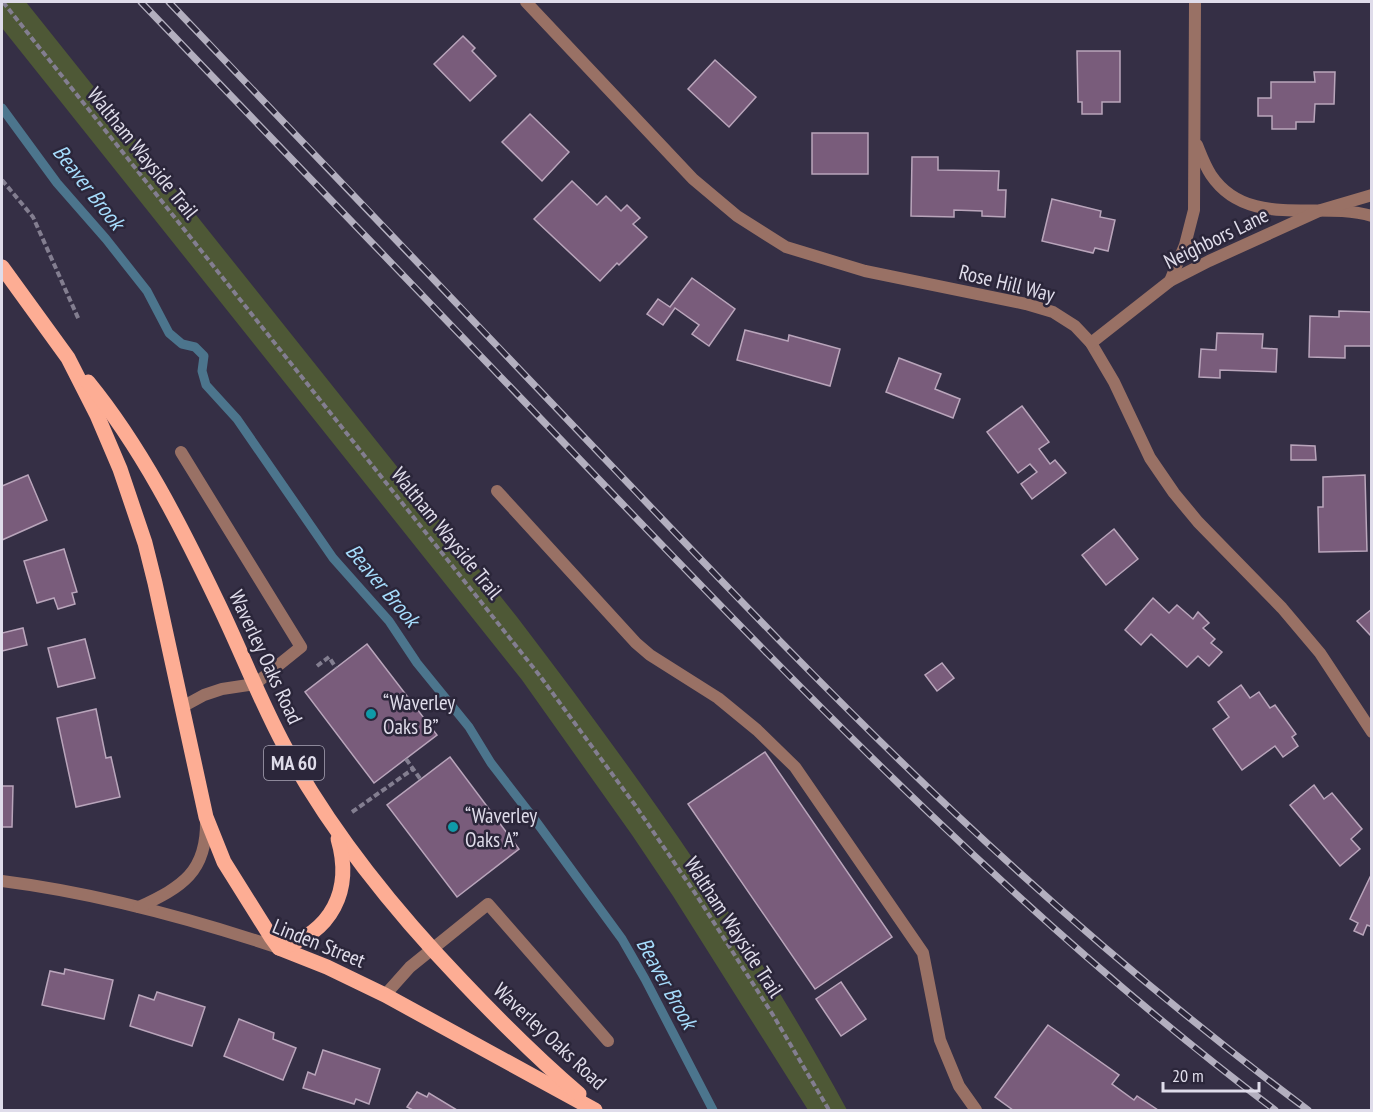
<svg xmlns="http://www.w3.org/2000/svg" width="1373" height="1112" font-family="'PT Sans Narrow',sans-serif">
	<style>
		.green { fill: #4e5836 }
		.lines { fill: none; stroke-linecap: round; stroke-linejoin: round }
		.stream { stroke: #4c758d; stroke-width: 9 }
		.building { fill: #795c7b; stroke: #b9a5bb; stroke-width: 1.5 }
		.path { stroke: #837e90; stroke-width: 4; stroke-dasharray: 6 3; stroke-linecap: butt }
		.service { stroke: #997165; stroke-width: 12 }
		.minor { stroke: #997165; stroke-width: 12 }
		.tertiary { stroke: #997165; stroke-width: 12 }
		.primary { stroke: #fdad94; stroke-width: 15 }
		.rail-casing { stroke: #b3afbf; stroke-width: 7 }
		.rail { stroke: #2b263a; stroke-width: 4.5; stroke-dasharray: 14; stroke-linecap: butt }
		.culture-dot { fill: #0f9aa8; stroke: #2b263a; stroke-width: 2 }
		.labels { text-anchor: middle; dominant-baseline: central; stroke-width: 5; stroke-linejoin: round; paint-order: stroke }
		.shield { fill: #2b263a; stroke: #a9a5b5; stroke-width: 1.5 }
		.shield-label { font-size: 20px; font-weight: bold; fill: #dfdcea }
		.street-label { font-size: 21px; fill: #dfdcea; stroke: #2b263a }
		.poi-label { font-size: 21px; fill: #dfdcea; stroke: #2b263a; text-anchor: start }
		.water-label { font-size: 22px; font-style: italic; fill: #a6dcfc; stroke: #2b263a }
	</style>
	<rect width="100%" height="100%" fill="#352f45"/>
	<path class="green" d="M2 2H26L517 617C637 774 753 936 847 1110H808L673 896 632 835 522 680 2 28Z"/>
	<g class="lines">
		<polyline class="stream" points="2,108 57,183 106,239 147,291 169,333 182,344 195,347 204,356 202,371 206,385 237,419 333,558 389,621 417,663 469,727 491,763 535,820 622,939 645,979 713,1110"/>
	</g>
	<g class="building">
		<polygon points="463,36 475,48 472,51 496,76 470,101 434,64"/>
		<polygon points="1077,51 1120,51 1120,102 1102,102 1102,114 1082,114 1082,102 1078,102"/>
		<polygon points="715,60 756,97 729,127 688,89"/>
		<polygon points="1314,72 1335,72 1334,104 1315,104 1314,122 1296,122 1296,129 1272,129 1272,116 1258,116 1258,98 1271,98 1271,82 1315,82"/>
		<polygon points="530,114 569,152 542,181 502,142"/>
		<rect x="812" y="133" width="56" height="41"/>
		<polygon points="912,157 938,157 938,170 999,171 998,190 1006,190 1005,217 982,216 982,211 954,210 954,217 911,216"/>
		<polygon points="572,181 597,205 606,196 621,211 627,205 640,218 633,224 647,237 619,265 617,263 600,281 534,219"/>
		<polygon points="1052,199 1101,211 1100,217 1115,220 1108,251 1095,248 1093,253 1042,241"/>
		<polygon points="692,278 735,309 709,346 692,334 699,325 675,308 663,325 647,314 658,299 670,307"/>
		<polygon points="1339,311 1372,312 1372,346 1345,346 1345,358 1309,357 1310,316 1339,317"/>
		<polygon points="745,330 788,341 789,335 840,349 830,386 737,360"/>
		<polygon points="1217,333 1263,334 1262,348 1277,349 1276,372 1220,370 1220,378 1199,377 1201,349 1216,350"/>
		<polygon points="899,358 941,374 935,389 960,399 953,418 886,392"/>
		<polygon points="1022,406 1049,442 1039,449 1050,464 1055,460 1066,473 1032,499 1021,484 1037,472 1030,464 1018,473 987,432"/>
		<polygon points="1291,445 1315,446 1316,460 1291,460"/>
		<polygon points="28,475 47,520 2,540 2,486"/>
		<polygon points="1365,475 1367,551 1319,552 1318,507 1323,507 1323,477"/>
		<polygon points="1114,529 1138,559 1106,585 1082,555"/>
		<polygon points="64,549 77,592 72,593 75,604 58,609 54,598 37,603 24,561"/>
		<polygon points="1153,598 1169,613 1177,605 1193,619 1198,612 1209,623 1203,628 1215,639 1211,643 1222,652 1209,666 1198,656 1187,667 1151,634 1141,645 1125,630"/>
		<polygon points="1372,609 1372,637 1357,621"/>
		<polygon points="23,628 27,645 2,651 2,633"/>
		<polygon points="85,639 95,678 58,687 48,648"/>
		<polygon points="367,644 437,735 374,783 305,692"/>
		<polygon points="942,663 954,678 937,691 925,675"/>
		<polygon points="1241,685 1250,698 1259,692 1270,708 1275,705 1296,734 1292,737 1298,746 1283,757 1275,746 1242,770 1213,729 1229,717 1218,702"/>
		<polygon points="96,709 106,758 111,757 120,797 76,807 57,718"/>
		<polygon points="765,752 892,937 815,989 688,804"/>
		<polygon points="450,757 519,849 457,897 387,805"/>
		<polygon points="1314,785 1324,799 1332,793 1362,829 1351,839 1360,849 1340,866 1290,805"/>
		<polygon points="2,786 13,786 12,827 2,827"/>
		<polygon points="1372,873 1372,927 1367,925 1363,935 1354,931 1358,923 1350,919"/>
		<polygon points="65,969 113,980 104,1019 42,1005 50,971 64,974"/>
		<polygon points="841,982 866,1019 841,1036 816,999"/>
		<polygon points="157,992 205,1007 192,1046 130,1026 139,995 154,1000"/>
		<polygon points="239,1019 274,1033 273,1039 296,1048 283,1080 224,1056"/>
		<polygon points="1048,1025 1119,1075 1112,1084 1134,1100 1137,1096 1158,1110 1013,1110 995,1097"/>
		<polygon points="323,1050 380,1069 369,1104 356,1099 354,1104 303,1088 308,1072 315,1075"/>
		<polygon points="417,1092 427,1097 429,1093 457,1110 413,1110 407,1107"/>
	</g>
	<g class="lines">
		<g class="path">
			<polyline points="3,2 540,676 635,805 695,893 773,1015 829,1110"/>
			<polyline points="2,180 33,217 79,320"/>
			<polyline points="317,666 329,657 336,668"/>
			<polyline points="406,759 421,780"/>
			<polyline points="352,812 413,769"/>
		</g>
		<g class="service">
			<polyline points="181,452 301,647 255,684 222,689 204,695 182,707"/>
			<polyline points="497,491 636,643 650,655 718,698 757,730 795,767 923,953 940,1040 959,1086 976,1110"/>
			<polyline points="385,995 410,967 488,904 608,1041"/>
		</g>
		<g class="minor">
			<polyline points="526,2 693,179 737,216 786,247 865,271 1026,304 1053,312 1075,326 1091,343 1114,382 1150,458 1174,493 1198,522 1282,608 1320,653 1372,732"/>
			<path d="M1197 145C1201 155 1205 166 1211 175 1248 230 1318 200 1372 216"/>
			<polyline points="1170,281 1185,245 1194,210 1195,2"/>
			<polyline points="1091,343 1170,281 1209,261 1321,210 1372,195"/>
		</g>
		<g class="tertiary">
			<path d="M2 881C97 893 189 918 279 948"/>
			<path d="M139 907C182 887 207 872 206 821"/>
		</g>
		<g class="primary">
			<polyline points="2,267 68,358 97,415 120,469 145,543 155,583 206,817 224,862 271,937 279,948 327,967 385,995 595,1110"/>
			<path d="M88 382C141 447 180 524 216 599 240 648 259 699 285 747 332 834 394 910 462 981 499 1020 537 1058 579 1094"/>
			<path d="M279 948C332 933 353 890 338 839"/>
		</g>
		<g class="rail-casing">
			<g id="rail">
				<path d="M141 2C297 165 454 328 610 491 820 710 1032 927 1275 1110"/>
				<path d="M169 2C307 146 445 291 583 436 706 565 829 695 959 817 1070 921 1186 1019 1308 1110"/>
			</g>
		</g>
		<use href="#rail" class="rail"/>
	</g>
	<g class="culture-dot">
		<circle cx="371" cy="714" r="6"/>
		<circle cx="453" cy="827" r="6"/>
	</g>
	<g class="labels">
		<rect class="shield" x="264" y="746" width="60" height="34" rx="4.5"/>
		<g class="shield-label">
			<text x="294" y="763">MA 60</text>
		</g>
		<g class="street-label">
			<text transform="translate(143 153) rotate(51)">Waltham Wayside Trail</text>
			<text transform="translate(1216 238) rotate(-26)">Neighbors Lane</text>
			<text transform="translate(1007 283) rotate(14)">Rose Hill Way</text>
			<text transform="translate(447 533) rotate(51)">Waltham Wayside Trail</text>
			<text transform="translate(266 657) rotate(65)">Waverley Oaks Road</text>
			<text transform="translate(734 927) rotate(57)">Waltham Wayside Trail</text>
			<text transform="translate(319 943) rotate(22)">Linden Street</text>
			<text transform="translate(550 1036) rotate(43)">Waverley Oaks Road</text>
		</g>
		<g class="poi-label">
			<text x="383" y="702">“Waverley<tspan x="383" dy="24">Oaks B”</tspan></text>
			<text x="465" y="815">“Waverley<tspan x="465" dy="24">Oaks A”</tspan></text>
		</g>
		<g class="water-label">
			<text transform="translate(89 187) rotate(52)">Beaver Brook</text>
			<text transform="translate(383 585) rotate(50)">Beaver Brook</text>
			<text transform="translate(667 983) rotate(61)">Beaver Brook</text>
		</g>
	</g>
	<rect width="1373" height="1112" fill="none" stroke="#dfdcea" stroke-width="6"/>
	<path d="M1163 1082v9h96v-9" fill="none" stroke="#dfdcea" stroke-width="3"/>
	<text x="1172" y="1082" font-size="18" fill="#dfdcea" stroke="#2b263a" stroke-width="4.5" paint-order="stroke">20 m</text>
</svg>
